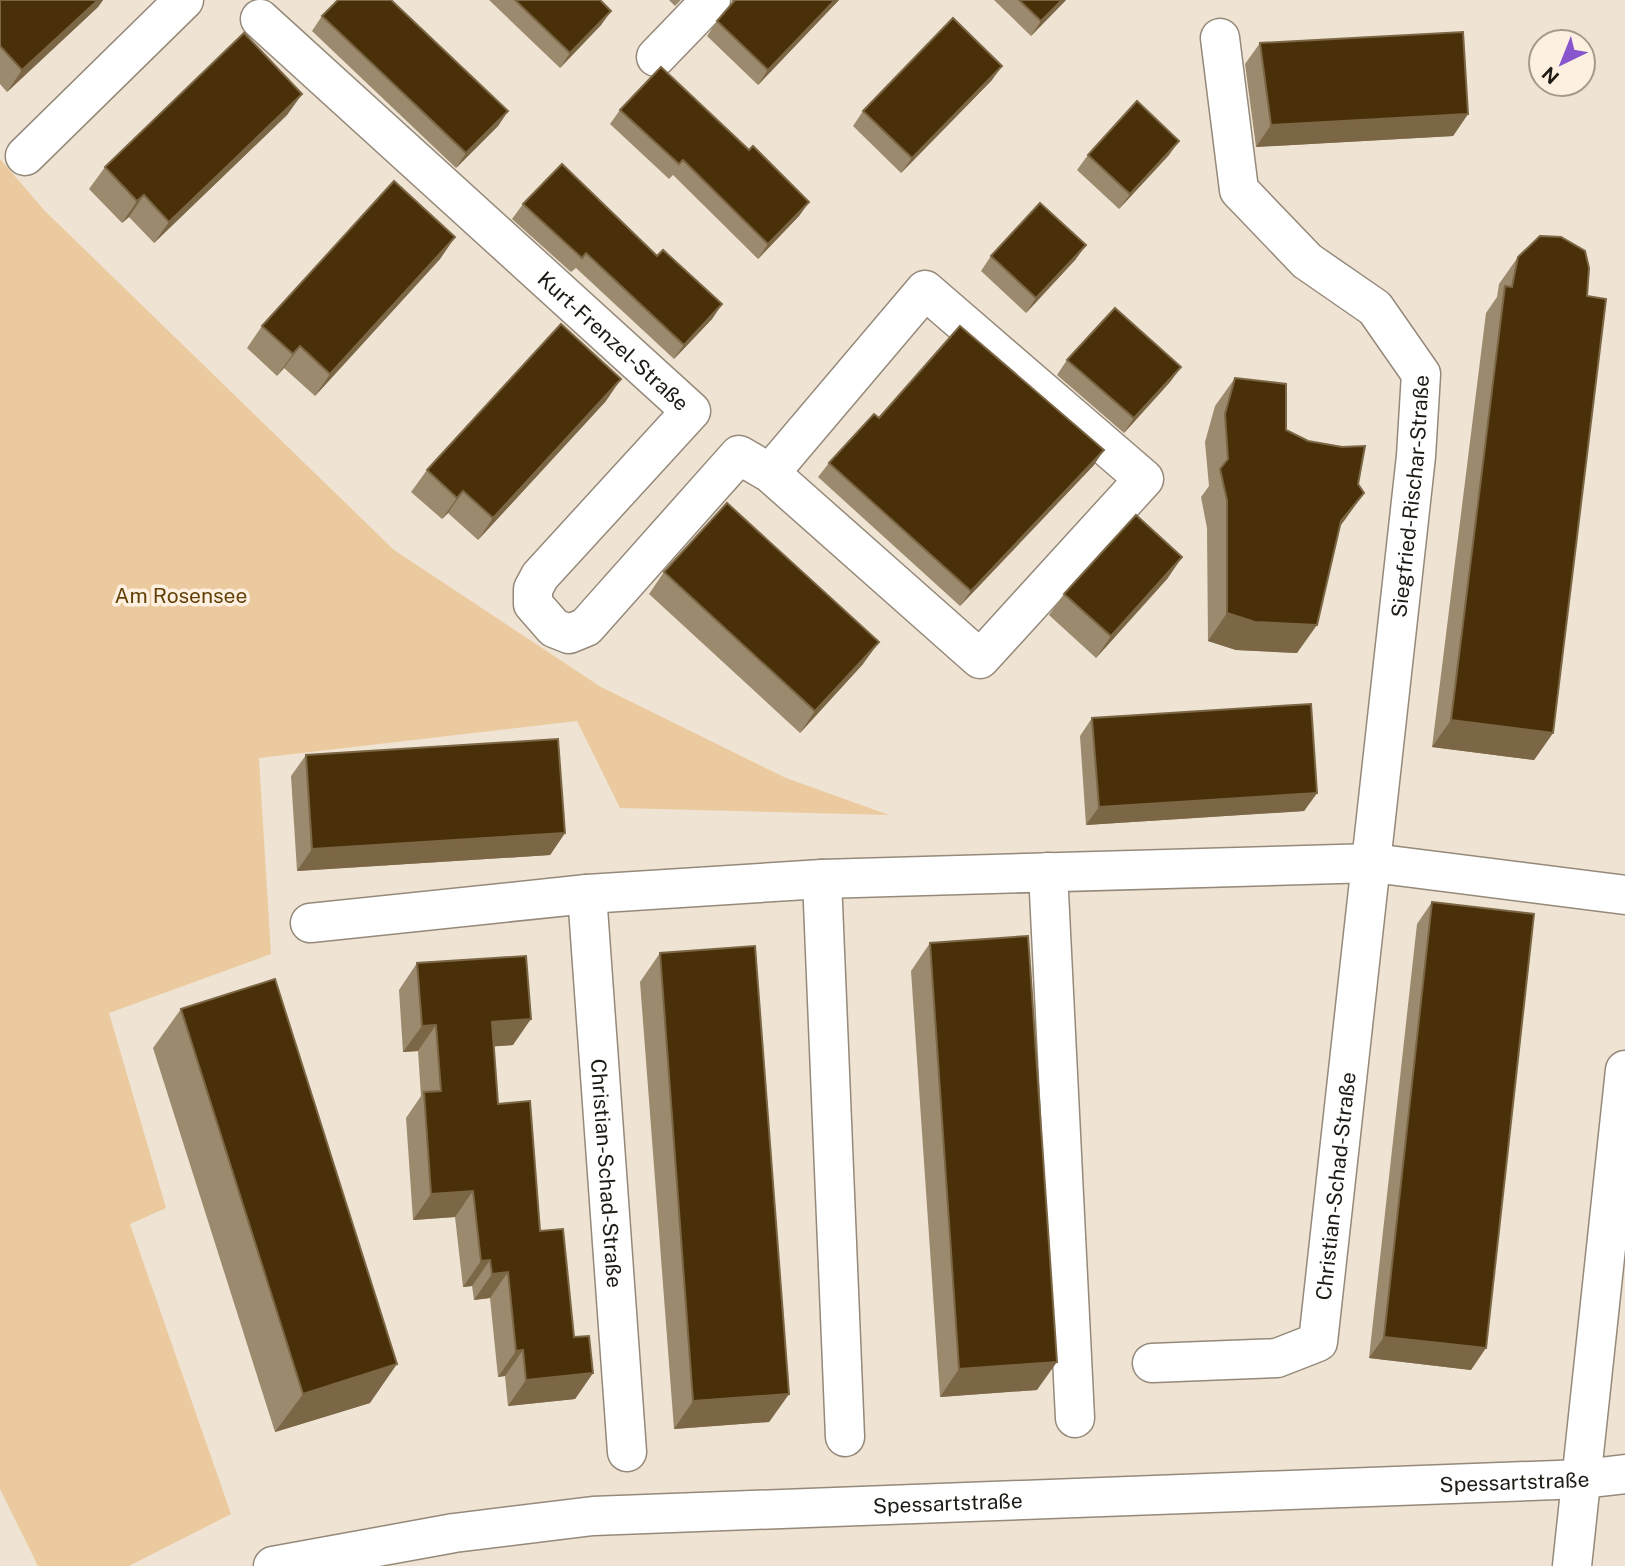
<svg xmlns="http://www.w3.org/2000/svg" width="1625" height="1566" font-family="'Public Sans',sans-serif">
	<style>
		.park { fill: #ecca9f }
		.lines { fill: none; stroke-linecap: round; stroke-linejoin: round }
		.minor-casing { stroke: #95897a; stroke-width: 41 }
		.tertiary-casing { stroke: #95897a; stroke-width: 41 }
		.minor { stroke: #fff; stroke-width: 38 }
		.tertiary { stroke: #fff; stroke-width: 38 }
		.wall { fill: #9c8a6e }
		.shaded-wall { fill: #7b6645 }
		.building { fill: #493008; stroke: #7b6645; stroke-width: 2 }
		.labels { text-anchor: middle; dominant-baseline: central; stroke-width: 7; stroke-linejoin: round; paint-order: stroke }
		.street-label { font-size: 21px; fill: #1e1a14; stroke: #fdf0e0 }
		.park-label { font-size: 21px; fill: #634108; stroke: #fdf0e0 }
	</style>
	<rect width="100%" height="100%" fill="#efe3d3"/>
	<polygon class="park" points="0,159 45,211 394,550 601,687 786,778 889,815 620,808 577,721 259,758 271,954 109,1013 166,1208 130,1224 231,1514 129,1566 38,1566 0,1489"/>
	<g class="lines">
		<g class="minor-casing">
			<g id="minor">
				<path id="s1" d="M260 19 691 411 540 576 533 589V604L554 628 569 634 586 627 739 455 770 473 980 659 1144 479 925 290 770 473"/>
				<polyline points="656,57 711,0"/>
				<polyline points="25,156 184,0"/>
				<polyline points="1048,872 1075,1418"/>
				<polyline points="822,879 845,1437"/>
				<path id="s2" d="M587 894 627 1452"/>
				<polyline points="310,923 587,894 822,879 1373,863 1625,895"/>
				<path id="s3" d="M1152 1363 1277 1358 1318 1342 1416 456 1421 374 1375 308 1307 261 1239 190 1220 38"/>
			</g>
		</g>
		<g class="tertiary-casing">
			<g id="tertiary">
				<path id="s4" d="M273 1566 454 1533 593 1516 1583 1479 1625 1474"/>
				<polyline points="1572,1566 1625,1070"/>
			</g>
		</g>
		<use href="#minor" class="minor"/>
		<use href="#tertiary" class="tertiary"/>
	</g>
	<g class="wall">
		<polygon points="0,0 103,0 98,7 7,92 0,84"/>
		<polygon points="489,0 600,0 611,11 601,25 560,68"/>
		<polygon points="669,0 681,0 675,6"/>
		<polygon points="732,0 839,0 758,85 707,36 717,21 732,3"/>
		<polygon points="994,0 1066,0 1031,36"/>
		<polygon points="322,16 508,111 498,126 456,168 312,31"/>
		<polygon points="1260,43 1468,114 1453,136 1256,147 1245,64"/>
		<polygon points="992,80 901,173 853,126 863,111"/>
		<polygon points="302,94 287,115 154,243 129,217 122,223 89,189 105,167"/>
		<polygon points="620,110 749,150 809,202 799,216 758,259 673,175 669,179 610,124"/>
		<polygon points="1088,155 1169,155 1119,209 1077,170"/>
		<polygon points="523,204 657,256 722,304 712,319 674,359 576,268 571,272 512,219"/>
		<polygon points="455,237 440,259 315,396 284,368 277,376 247,348 262,326"/>
		<polygon points="991,256 1076,259 1026,313 981,271"/>
		<polygon points="1518,257 1553,733 1534,760 1432,747 1486,313 1497,297 1499,284"/>
		<polygon points="1067,360 1181,367 1170,382 1124,433 1057,375"/>
		<polygon points="1235,378 1286,430 1358,484 1364,493 1340,526 1297,653 1236,650 1208,641 1207,528 1201,497 1209,486 1205,442 1215,406"/>
		<polygon points="606,401 478,540 448,513 442,519 411,492 427,470"/>
		<polygon points="879,418 1094,465 960,606 818,477 829,463"/>
		<polygon points="1182,557 1167,579 1096,658 1049,615 1064,594"/>
		<polygon points="664,572 863,664 800,733 649,594"/>
		<polygon points="1092,718 1317,793 1304,811 1086,825 1080,736"/>
		<polygon points="306,755 565,833 550,855 297,871 291,776"/>
		<polygon points="1432,902 1471,1370 1369,1358 1417,924"/>
		<polygon points="930,943 1037,1390 940,1397 911,971"/>
		<polygon points="660,953 789,1394 769,1422 674,1429 640,982"/>
		<polygon points="417,963 513,1045 494,1046 498,1104 574,1337 593,1373 575,1399 508,1406 505,1376 498,1377 490,1298 474,1300 472,1286 463,1287 455,1217 413,1220 406,1118 421,1096 418,1051 403,1052 399,990"/>
		<polygon points="181,1009 370,1403 275,1432 153,1048"/>
	</g>
	<g class="shaded-wall">
		<polygon points="98,0 103,0 98,7 7,92 22,70"/>
		<polygon points="835,0 839,0 758,85 768,70"/>
		<polygon points="1062,0 1066,0 1031,36 1041,21"/>
		<polygon points="611,11 601,25 560,68 570,53"/>
		<polygon points="1002,66 992,80 901,173 912,158"/>
		<polygon points="302,94 287,115 154,243 169,222"/>
		<polygon points="508,111 498,126 456,168 466,153"/>
		<polygon points="1468,114 1453,136 1256,147 1271,125"/>
		<polygon points="1179,141 1169,155 1119,209 1130,194"/>
		<polygon points="144,195 129,217 122,223 137,201"/>
		<polygon points="809,202 799,216 758,259 768,244"/>
		<polygon points="455,237 440,259 315,396 330,374"/>
		<polygon points="1086,245 1076,259 1026,313 1036,298"/>
		<polygon points="722,304 712,319 674,359 684,345"/>
		<polygon points="300,346 284,368 277,376 293,354"/>
		<polygon points="1181,367 1170,382 1124,433 1134,418"/>
		<polygon points="621,379 606,401 478,540 493,518"/>
		<polygon points="1104,450 1094,465 960,606 971,591"/>
		<polygon points="463,491 448,513 442,519 457,498"/>
		<polygon points="1364,493 1344,521 1321,549 1341,521"/>
		<polygon points="1182,557 1167,579 1096,658 1111,636"/>
		<polygon points="1227,613 1317,625 1297,653 1236,650 1208,641"/>
		<polygon points="879,642 863,664 800,733 815,711"/>
		<polygon points="1451,720 1553,733 1534,760 1432,747"/>
		<polygon points="1317,793 1304,811 1086,825 1099,807"/>
		<polygon points="565,833 550,855 297,871 312,849"/>
		<polygon points="531,1019 513,1045 474,1048 492,1022"/>
		<polygon points="436,1025 418,1051 403,1052 422,1026"/>
		<polygon points="473,1191 455,1217 413,1220 431,1194"/>
		<polygon points="490,1260 472,1286 463,1287 481,1261"/>
		<polygon points="508,1272 490,1298 474,1300 492,1274"/>
		<polygon points="1384,1337 1486,1348 1471,1370 1369,1358"/>
		<polygon points="523,1350 505,1376 498,1377 516,1351"/>
		<polygon points="1057,1362 1037,1390 940,1397 959,1369"/>
		<polygon points="397,1364 370,1403 275,1432 303,1394"/>
		<polygon points="593,1373 575,1399 508,1406 526,1380"/>
		<polygon points="789,1394 769,1422 674,1429 693,1401"/>
	</g>
	<g class="building">
		<polygon points="0,0 98,0 22,70 0,46"/>
		<polygon points="338,0 391,0 508,111 466,153 322,16"/>
		<polygon points="515,0 600,0 611,11 570,53"/>
		<polygon points="735,0 835,0 768,70 717,21"/>
		<polygon points="1019,0 1062,0 1041,21"/>
		<polygon points="953,18 1002,66 912,158 863,111"/>
		<polygon points="1463,32 1468,114 1271,125 1260,43"/>
		<polygon points="244,33 302,94 169,222 144,195 137,201 105,167"/>
		<polygon points="661,67 749,150 753,146 809,202 768,244 683,160 679,164 620,110"/>
		<polygon points="1137,101 1179,141 1130,194 1088,155"/>
		<polygon points="562,164 657,256 663,250 722,304 684,345 586,253 582,258 523,204"/>
		<polygon points="394,181 455,237 330,374 300,346 293,354 262,326"/>
		<polygon points="1040,203 1086,245 1036,298 991,256"/>
		<polygon points="1540,236 1561,237 1585,251 1589,268 1587,296 1606,299 1553,733 1451,720 1505,286 1512,287 1518,257"/>
		<polygon points="1115,308 1181,367 1134,418 1067,360"/>
		<polygon points="561,324 621,379 493,518 463,491 457,498 427,470"/>
		<polygon points="960,326 1104,450 971,591 829,463 874,414 879,418"/>
		<polygon points="1235,378 1286,384 1286,430 1308,441 1342,447 1365,446 1358,484 1364,493 1341,521 1317,625 1255,622 1227,613 1227,500 1220,469 1228,459 1225,414"/>
		<polygon points="727,503 879,642 815,711 664,572"/>
		<polygon points="1136,515 1182,557 1111,636 1064,594"/>
		<polygon points="1311,704 1317,793 1099,807 1092,718"/>
		<polygon points="558,739 565,833 312,849 306,755"/>
		<polygon points="1432,902 1534,914 1486,1348 1384,1337"/>
		<polygon points="1028,936 1057,1362 959,1369 930,943"/>
		<polygon points="755,946 789,1394 693,1401 660,953"/>
		<polygon points="526,956 531,1019 492,1022 498,1104 530,1101 540,1231 563,1229 574,1337 589,1336 593,1373 526,1380 523,1350 516,1351 508,1272 492,1274 490,1260 481,1261 473,1191 431,1194 424,1092 441,1091 436,1025 422,1026 417,963"/>
		<polygon points="275,979 397,1364 303,1394 181,1009"/>
	</g>
	<g class="labels">
		<g class="street-label">
			<text stroke="none"><textPath href="#s1" startOffset="478">Kurt-Frenzel-Straße</textPath></text>
			<text stroke="none"><textPath href="#s3" startOffset="1020">Siegfried-Rischar-Straße</textPath></text>
			<text stroke="none"><textPath href="#s2" startOffset="280">Christian-Schad-Straße</textPath></text>
			<text stroke="none"><textPath href="#s3" startOffset="326">Christian-Schad-Straße</textPath></text>
			<text stroke="none"><textPath href="#s4" startOffset="1246">Spessartstraße</textPath></text>
			<text stroke="none"><textPath href="#s4" startOffset="679">Spessartstraße</textPath></text>
		</g>
		<g class="park-label">
			<text x="181" y="595">Am Rosensee</text>
		</g>
	</g>
	<g transform="translate(1562 63) rotate(223)"><circle r="33" fill="#fdf0e0" stroke="#a49a8e" stroke-width="2"/>
	<path d="M0-5L12 26L0 18L-12 26Z" fill="#8855cd"/>
	<text y="-10" font-size="19" font-weight="bold" text-anchor="middle" fill="#1e1a14">N</text>
	</g>
</svg>
